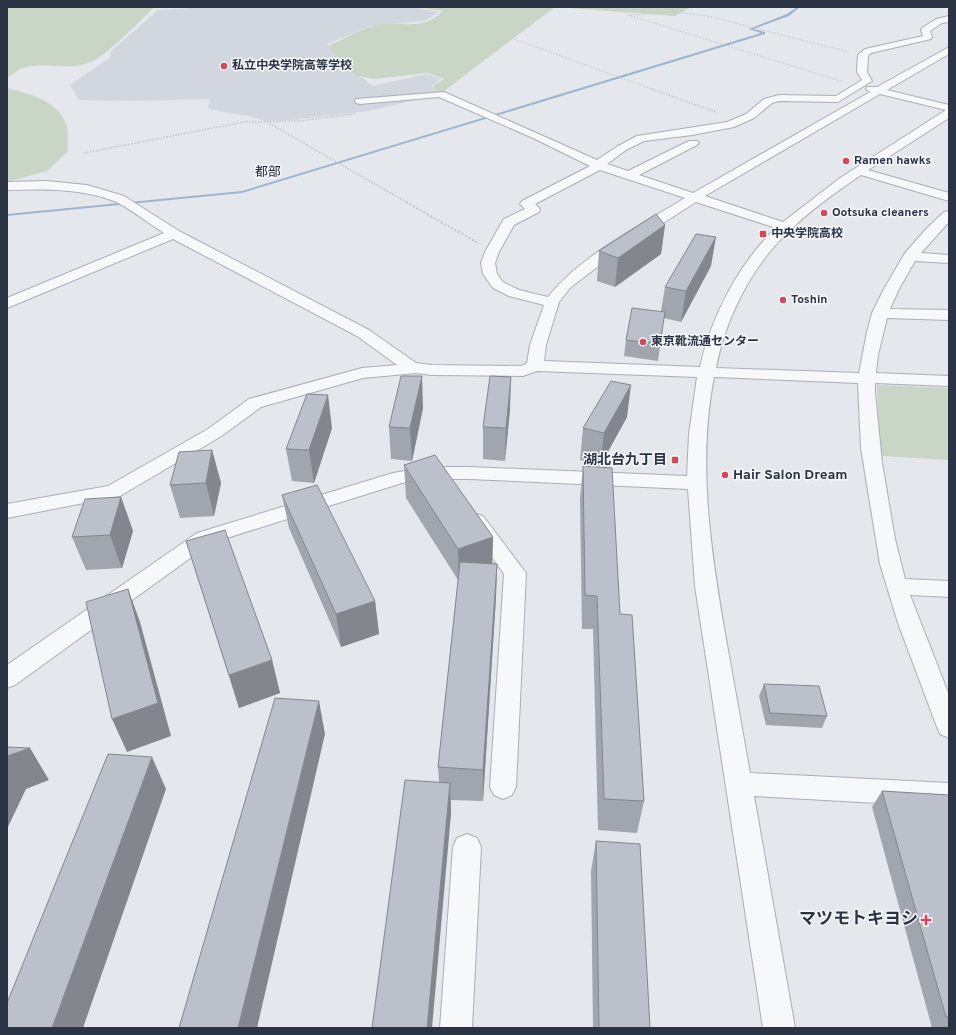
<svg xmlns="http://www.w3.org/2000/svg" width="956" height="1035" font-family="Overpass,'Noto Sans JP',sans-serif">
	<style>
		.built { fill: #d2d6de }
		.green { fill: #c9d6c5 }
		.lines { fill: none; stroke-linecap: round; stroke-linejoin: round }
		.stream { fill: #9fb4cc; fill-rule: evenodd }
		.minor-casing { stroke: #a9aeb7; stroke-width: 2 }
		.path-far2 { stroke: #c2c5cb; stroke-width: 1; stroke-dasharray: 1.5 1.5; stroke-linecap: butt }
		.path-far1 { stroke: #c2c5cb; stroke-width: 1.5; stroke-dasharray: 1.5 1.5; stroke-linecap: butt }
		.path { stroke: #c2c5cb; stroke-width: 2; stroke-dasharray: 2 2; stroke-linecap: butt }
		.minor { fill: #f7f8fa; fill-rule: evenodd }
		.wall { fill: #a1a5ae }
		.shaded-wall { fill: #83868d }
		.building { fill: #bbc0ca; stroke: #83868d }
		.poi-dot { fill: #d1495b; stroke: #f4f6f9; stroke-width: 1.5 }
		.labels { text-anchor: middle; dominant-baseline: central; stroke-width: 3; stroke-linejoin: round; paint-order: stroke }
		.far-poi-label { font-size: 12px; font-weight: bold; fill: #2b3445; stroke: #f4f6f9; text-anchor: start }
		.far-quarter-label { font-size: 13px; fill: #1d2536; stroke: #f4f6f9 }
		.poi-label { font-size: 14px; font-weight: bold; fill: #2b3445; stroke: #f4f6f9; text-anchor: end }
		.near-poi-label { font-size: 17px; font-weight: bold; fill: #2b3445; stroke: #f4f6f9; text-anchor: end }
	</style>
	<rect width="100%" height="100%" fill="#e4e7ec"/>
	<polygon class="built" points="207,7 412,7 439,12 425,21 371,26 327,44 372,86 427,74 441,79 431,86 445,93 369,111 292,120 265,121 249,116 222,112 208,108 210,99 135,101 79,100 70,85 111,57 110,52 158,10"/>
	<g class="green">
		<path d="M7 7H198L153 8C139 22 110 52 93 61 71 72 45 61 23 68 17 70 12 75 7 78Z"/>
		<path d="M418 7H691L675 16 555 7 440 94 433 86 444 79 428 73 374 79 355 75 328 46C343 39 359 30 374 26 399 19 422 33 443 11Z"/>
		<path d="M7 88C29 94 57 100 66 124 69 131 67 143 68 151L47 171 11 181 7 180Z"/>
		<polygon points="877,385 949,388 949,460 880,456"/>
	</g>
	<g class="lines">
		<polygon class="stream" points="797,7 800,7 789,16 753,29 765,32 765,34 242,193 7,216 7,214 242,191 761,33 749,29 787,14"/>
		<g class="minor-casing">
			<g id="minor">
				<path d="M949 16V22L942 23 930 31 932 37 931 39 871 53 868 56 867 72 872 81 838 102 779 101 772 103 754 118 734 127 692 135 644 141 626 150 607 164 628 171 689 141H697L699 143 697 145 639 175 693 193 870 92 866 89 867 87H877L949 47V54L887 90 949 105V118L868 170 949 193V201L861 175C833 194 805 214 782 238 749 272 725 321 716 368L859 373 867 332 872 313 884 289 905 253 927 228 944 212 949 211V222L921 253 949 255V263L915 261 899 289 890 309 949 310V320L887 318 878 355 876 373 949 376V386L875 383V392L882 463 895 539 905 579 949 581V597L910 595 949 695V738L940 734 937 727 898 623 880 564 861 448 858 383 714 377C697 464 711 553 726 639 734 683 742 728 750 773L949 783V807L754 796 795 1028H763L695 586 688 489 469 479H428L402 483 211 543 15 685 7 688V665L197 533 393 473 428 467H469L687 476 689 434 697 377 537 371 523 376 432 375 416 373 363 378 261 407 220 437 120 496 7 518V504L108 486 208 429 249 399 362 368 397 365 357 336 173 239 7 308V298L164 233C149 224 130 208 114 201 80 188 43 189 7 190V182L46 181 87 185 124 196 179 231 369 330 416 363 432 365 521 366 527 363 530 345 544 305 509 296 493 288 483 274 481 263 485 252 502 222 504 219 525 209 520 204 522 201 590 166 533 138 439 97 360 104 356 103 355 101 356 99 444 92 597 160 618 146 637 136 727 122 746 114 764 99 779 95 836 96 862 80 857 72 858 55 865 49 923 36 921 30 922 28 936 19ZM880 94 946 110 840 178 783 222 705 196ZM600 170 685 198C641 225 580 256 548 297L519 290 503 282 497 274 495 263 499 252 514 225 539 212 540 209 535 204ZM696 202 776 228C739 263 711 317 700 367L544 361 546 345 559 302 570 288 609 258Z"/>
				<polygon points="476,514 483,516 526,573 516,787 512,795 503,799 494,795 490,787 504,574 466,521 469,516"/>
				<polygon points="467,834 477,838 481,847 472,1028 440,1028 453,847 457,838"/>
			</g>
		</g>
		<g class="path-far2">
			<polyline points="671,7 673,12"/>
			<polyline points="628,15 841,81"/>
			<polyline points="630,15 673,12 707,16 849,52"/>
			<polyline points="514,39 655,90"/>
		</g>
		<g class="path-far1">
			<polyline points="652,89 716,112"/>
			<polyline points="267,122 408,203"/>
			<polyline points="84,153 244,122 299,121 355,114"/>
		</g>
		<polyline class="path" points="406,202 478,243"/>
		<use href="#minor" class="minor"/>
	</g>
	<g class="wall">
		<polygon points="665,225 661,254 615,287 597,281 599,251"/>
		<polygon points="711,266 681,322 664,318 658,361 624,356 626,340 661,311 665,287"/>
		<polygon points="423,408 412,461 391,459 389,427"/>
		<polygon points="510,409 505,461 483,459 483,427"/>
		<polygon points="627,417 600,466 580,460 583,428"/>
		<polygon points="332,428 314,483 292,481 286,449"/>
		<polygon points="212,450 221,483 214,516 180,518 170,485"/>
		<polygon points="404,465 493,537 492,563 497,564 496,597 483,801 451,800 451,814 439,782 438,767 458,580 406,498"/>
		<polygon points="583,466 620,614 644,801 637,833 598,830 593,629 582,629 580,499"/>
		<polygon points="282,495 375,601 379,634 341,647 289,528"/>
		<polygon points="121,497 133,531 122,568 86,570 72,537"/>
		<polygon points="186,541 272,660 280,693 239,708"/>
		<polygon points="764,684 827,716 822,728 766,725 759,696"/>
		<polygon points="882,791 949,795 949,1028 932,1028 872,807"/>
		<polygon points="596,841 650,1028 593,1028 591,871"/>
	</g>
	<g class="shaded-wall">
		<polygon points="665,225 661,254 615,287 618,258"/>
		<polygon points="716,237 711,266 681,322 686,291"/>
		<polygon points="422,376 423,408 412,461 410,428"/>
		<polygon points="511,377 510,409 505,461 506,428"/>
		<polygon points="631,385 627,417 600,466 604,433"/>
		<polygon points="328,395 332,428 314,483 309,450"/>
		<polygon points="212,450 221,483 214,516 206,483"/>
		<polygon points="121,497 133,531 122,568 110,535"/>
		<polygon points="493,537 492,570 459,582 458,549"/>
		<polygon points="497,564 496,597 483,801 483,770"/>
		<polygon points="128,589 140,622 171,736 127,752 112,719"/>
		<polygon points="375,601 379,634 341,647 336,614"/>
		<polygon points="272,660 280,693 239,708 229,675"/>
		<polygon points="319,701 325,734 257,1028 238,1028"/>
		<polygon points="30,748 49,780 26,789 7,829 7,756"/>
		<polygon points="152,757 166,789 83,1028 52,1028"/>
		<polygon points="450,783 451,814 432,1028 427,1028"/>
	</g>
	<g class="building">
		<polygon points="656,214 665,225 618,258 599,251"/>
		<polygon points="696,234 716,237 686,291 665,287"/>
		<polygon points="632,308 665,312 660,344 626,340"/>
		<polygon points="401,376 422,376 410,428 389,427"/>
		<polygon points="490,376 511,377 506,428 483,427"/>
		<polygon points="611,381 631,385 604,433 583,428"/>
		<polygon points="307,394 328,395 309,450 286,449"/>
		<polygon points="212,450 206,483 170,485 179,452"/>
		<polygon points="435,455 493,537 458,549 404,465"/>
		<polygon points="583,466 612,468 620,614 632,615 644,801 604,799 597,596 585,595"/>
		<polygon points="317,485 375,601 336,614 282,495"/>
		<polygon points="121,497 110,535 72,537 85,499"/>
		<polygon points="225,530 272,660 229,675 186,541"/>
		<polygon points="460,562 497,564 483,770 438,767"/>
		<polygon points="128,589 158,703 112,719 86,602"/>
		<polygon points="764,684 819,686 827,716 770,713"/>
		<polygon points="275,698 319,701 238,1028 179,1028"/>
		<polygon points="7,747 30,748 7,756"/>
		<polygon points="108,754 152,757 52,1028 7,1028 7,1003"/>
		<polygon points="405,780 450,783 427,1028 372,1028"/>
		<polygon points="882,791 949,795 949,1017 946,1017"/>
		<polygon points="596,841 640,844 650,1028 599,1028"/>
	</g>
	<g class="poi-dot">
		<circle cx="224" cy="66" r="4"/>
		<circle cx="846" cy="161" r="4"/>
		<circle cx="824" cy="213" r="4"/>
		<rect x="759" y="230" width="8" height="8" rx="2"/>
		<circle cx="783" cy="300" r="4"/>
		<circle cx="643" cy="342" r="4"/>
		<rect x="671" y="456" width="8" height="8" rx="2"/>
		<circle cx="725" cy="475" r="4"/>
		<path d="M924 914h4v4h4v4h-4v4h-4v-4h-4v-4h4z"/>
	</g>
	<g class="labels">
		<g class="far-poi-label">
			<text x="232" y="66">私立中央学院高等学校</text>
			<text x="854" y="161">Ramen hawks</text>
			<text x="832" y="213">Ootsuka cleaners</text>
			<text x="771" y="234">中央学院高校</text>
			<text x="791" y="300">Toshin</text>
			<text x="651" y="342">東京靴流通センター</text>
		</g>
		<g class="far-quarter-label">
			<text x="268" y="173">都部</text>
		</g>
		<g class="poi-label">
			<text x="667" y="460">湖北台九丁目</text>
			<text x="733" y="475" text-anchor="start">Hair Salon Dream</text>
		</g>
		<g class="near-poi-label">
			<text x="918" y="920">マツモトキヨシ</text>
		</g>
	</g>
	<rect width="956" height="1035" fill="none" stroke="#2b3445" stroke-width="16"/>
</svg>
